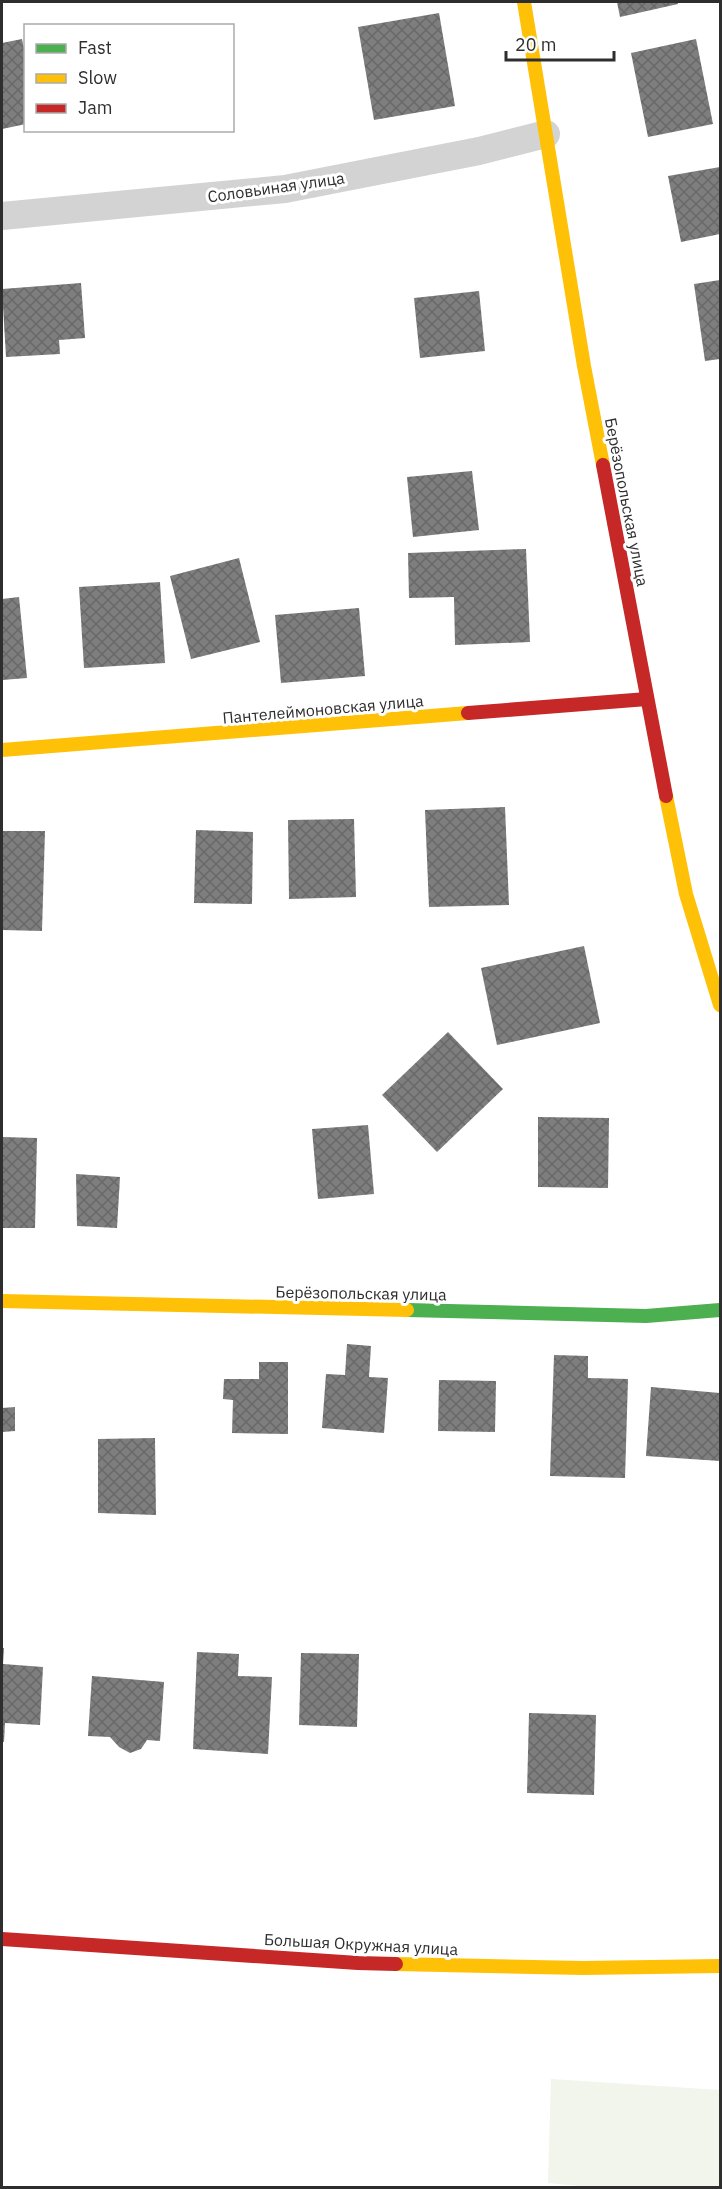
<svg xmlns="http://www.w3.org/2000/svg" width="722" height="2189" font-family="'IBM Plex Sans',sans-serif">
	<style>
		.pitch { fill: #f1f5ec }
		.building { fill: url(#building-cross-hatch) }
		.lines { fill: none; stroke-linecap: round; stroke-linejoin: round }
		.street { stroke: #d3d3d3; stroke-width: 28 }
		.fast { stroke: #4caf50; stroke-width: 14 }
		.slow { stroke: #ffc107; stroke-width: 14 }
		.jam { stroke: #c62828; stroke-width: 14 }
		.labels { text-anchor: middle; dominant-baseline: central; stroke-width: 6; stroke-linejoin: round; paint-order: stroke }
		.street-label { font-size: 16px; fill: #2e2e2e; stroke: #fff }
	</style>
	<defs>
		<pattern id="building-cross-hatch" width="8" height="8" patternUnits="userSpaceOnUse" patternTransform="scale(1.5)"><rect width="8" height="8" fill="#7e7e7e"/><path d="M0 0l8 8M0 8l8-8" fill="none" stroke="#686868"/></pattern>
	</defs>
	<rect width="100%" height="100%" fill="#fff"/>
	<polygon class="pitch" points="551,2079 720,2090 720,2187 600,2188 548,2183"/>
	<g class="building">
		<polygon points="617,2 678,2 678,4 620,17"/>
		<polygon points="439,13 455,106 374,120 358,27"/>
		<polygon points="22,39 26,57 26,124 2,129 2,43"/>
		<polygon points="696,39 713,124 648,137 631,53"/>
		<polygon points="720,167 720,234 681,242 668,176"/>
		<polygon points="720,280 720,359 705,361 694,284"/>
		<polygon points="81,283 85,338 59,340 60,354 6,357 2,289"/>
		<polygon points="479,291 485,351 420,358 414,298"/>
		<polygon points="472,471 479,530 413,537 407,477"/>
		<polygon points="526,549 530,642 455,645 454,597 409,598 408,553"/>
		<polygon points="239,558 260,642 191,659 170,576"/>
		<polygon points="160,582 165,663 84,668 79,587"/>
		<polygon points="19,597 27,678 2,680 2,599"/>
		<polygon points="359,608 365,676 281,683 275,615"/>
		<polygon points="505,807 509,905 429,907 425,810"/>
		<polygon points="354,819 356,897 289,899 288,820"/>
		<polygon points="196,830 253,832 252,904 194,903"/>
		<polygon points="2,831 45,831 42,931 2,930"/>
		<polygon points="584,946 600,1023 497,1045 481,968"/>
		<polygon points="448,1032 503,1089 437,1152 382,1095"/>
		<polygon points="538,1117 609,1118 608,1188 538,1187"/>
		<polygon points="368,1125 374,1194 318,1199 312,1129"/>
		<polygon points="2,1137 37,1138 35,1228 2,1228"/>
		<polygon points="76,1174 120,1177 117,1228 77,1226"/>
		<polygon points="347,1344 371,1346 369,1377 388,1378 384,1433 322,1428 326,1374 345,1375"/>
		<polygon points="554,1355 588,1356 588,1378 628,1379 625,1478 550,1476"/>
		<polygon points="259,1362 288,1362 288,1434 232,1433 233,1400 223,1399 224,1379 259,1379"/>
		<polygon points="439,1380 496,1381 495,1432 438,1431"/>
		<polygon points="651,1387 720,1393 720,1461 646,1456"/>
		<polygon points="15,1407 15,1431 2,1432 2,1408"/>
		<polygon points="155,1438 156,1515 98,1513 98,1439"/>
		<polygon points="2,1648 4,1648 3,1664 43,1667 40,1725 5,1723 4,1742 2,1742"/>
		<polygon points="197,1652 239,1654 238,1676 272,1677 268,1754 193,1749"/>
		<polygon points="301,1653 359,1654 357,1727 299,1725"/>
		<polygon points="92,1676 164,1682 160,1741 147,1740 141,1749 130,1753 119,1747 110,1737 88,1736"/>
		<polygon points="529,1713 596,1715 594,1795 527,1793"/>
	</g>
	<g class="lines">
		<polyline class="street" points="2,216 285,189 479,151 546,134"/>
		<polyline class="fast" points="407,1310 646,1316 720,1310"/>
		<g class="slow">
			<polyline points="524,2 584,366 603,465"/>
			<polyline points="2,750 468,713"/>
			<polyline points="666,796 686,894 720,1005"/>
			<polyline points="2,1301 407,1310"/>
			<polyline points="396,1964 583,1968 720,1966"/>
		</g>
		<g class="jam">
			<polyline points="603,465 666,796"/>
			<polyline points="468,713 647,699"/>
			<polyline points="2,1939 358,1963 396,1964"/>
		</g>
	</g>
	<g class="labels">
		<g class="street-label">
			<text transform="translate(276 187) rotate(-8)">Соловьиная улица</text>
			<text transform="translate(627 502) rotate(79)">Берёзопольская улица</text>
			<text transform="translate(323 709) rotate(-5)">Пантелеймоновская улица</text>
			<text transform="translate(361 1293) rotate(1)">Берёзопольская улица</text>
			<text transform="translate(361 1944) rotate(3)">Большая Окружная улица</text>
		</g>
	</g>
	<rect width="722" height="2189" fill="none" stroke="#2e2e2e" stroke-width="6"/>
	<rect x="24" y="24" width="210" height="108" fill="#ffffff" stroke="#ababab" stroke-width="1.5"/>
	<rect x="36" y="44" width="30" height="9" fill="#4caf50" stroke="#ababab" stroke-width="1.5"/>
	<text x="78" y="54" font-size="18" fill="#2e2e2e">Fast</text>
	<rect x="36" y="74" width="30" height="9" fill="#ffc107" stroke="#ababab" stroke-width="1.5"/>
	<text x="78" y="84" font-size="18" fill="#2e2e2e">Slow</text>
	<rect x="36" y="104" width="30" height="9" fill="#c62828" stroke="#ababab" stroke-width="1.5"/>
	<text x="78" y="114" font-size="18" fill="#2e2e2e">Jam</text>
	<path d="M506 51v9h108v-9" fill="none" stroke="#2e2e2e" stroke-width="3"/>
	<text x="515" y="51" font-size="18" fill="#2e2e2e" stroke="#ffffff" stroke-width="4.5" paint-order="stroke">20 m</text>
</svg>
